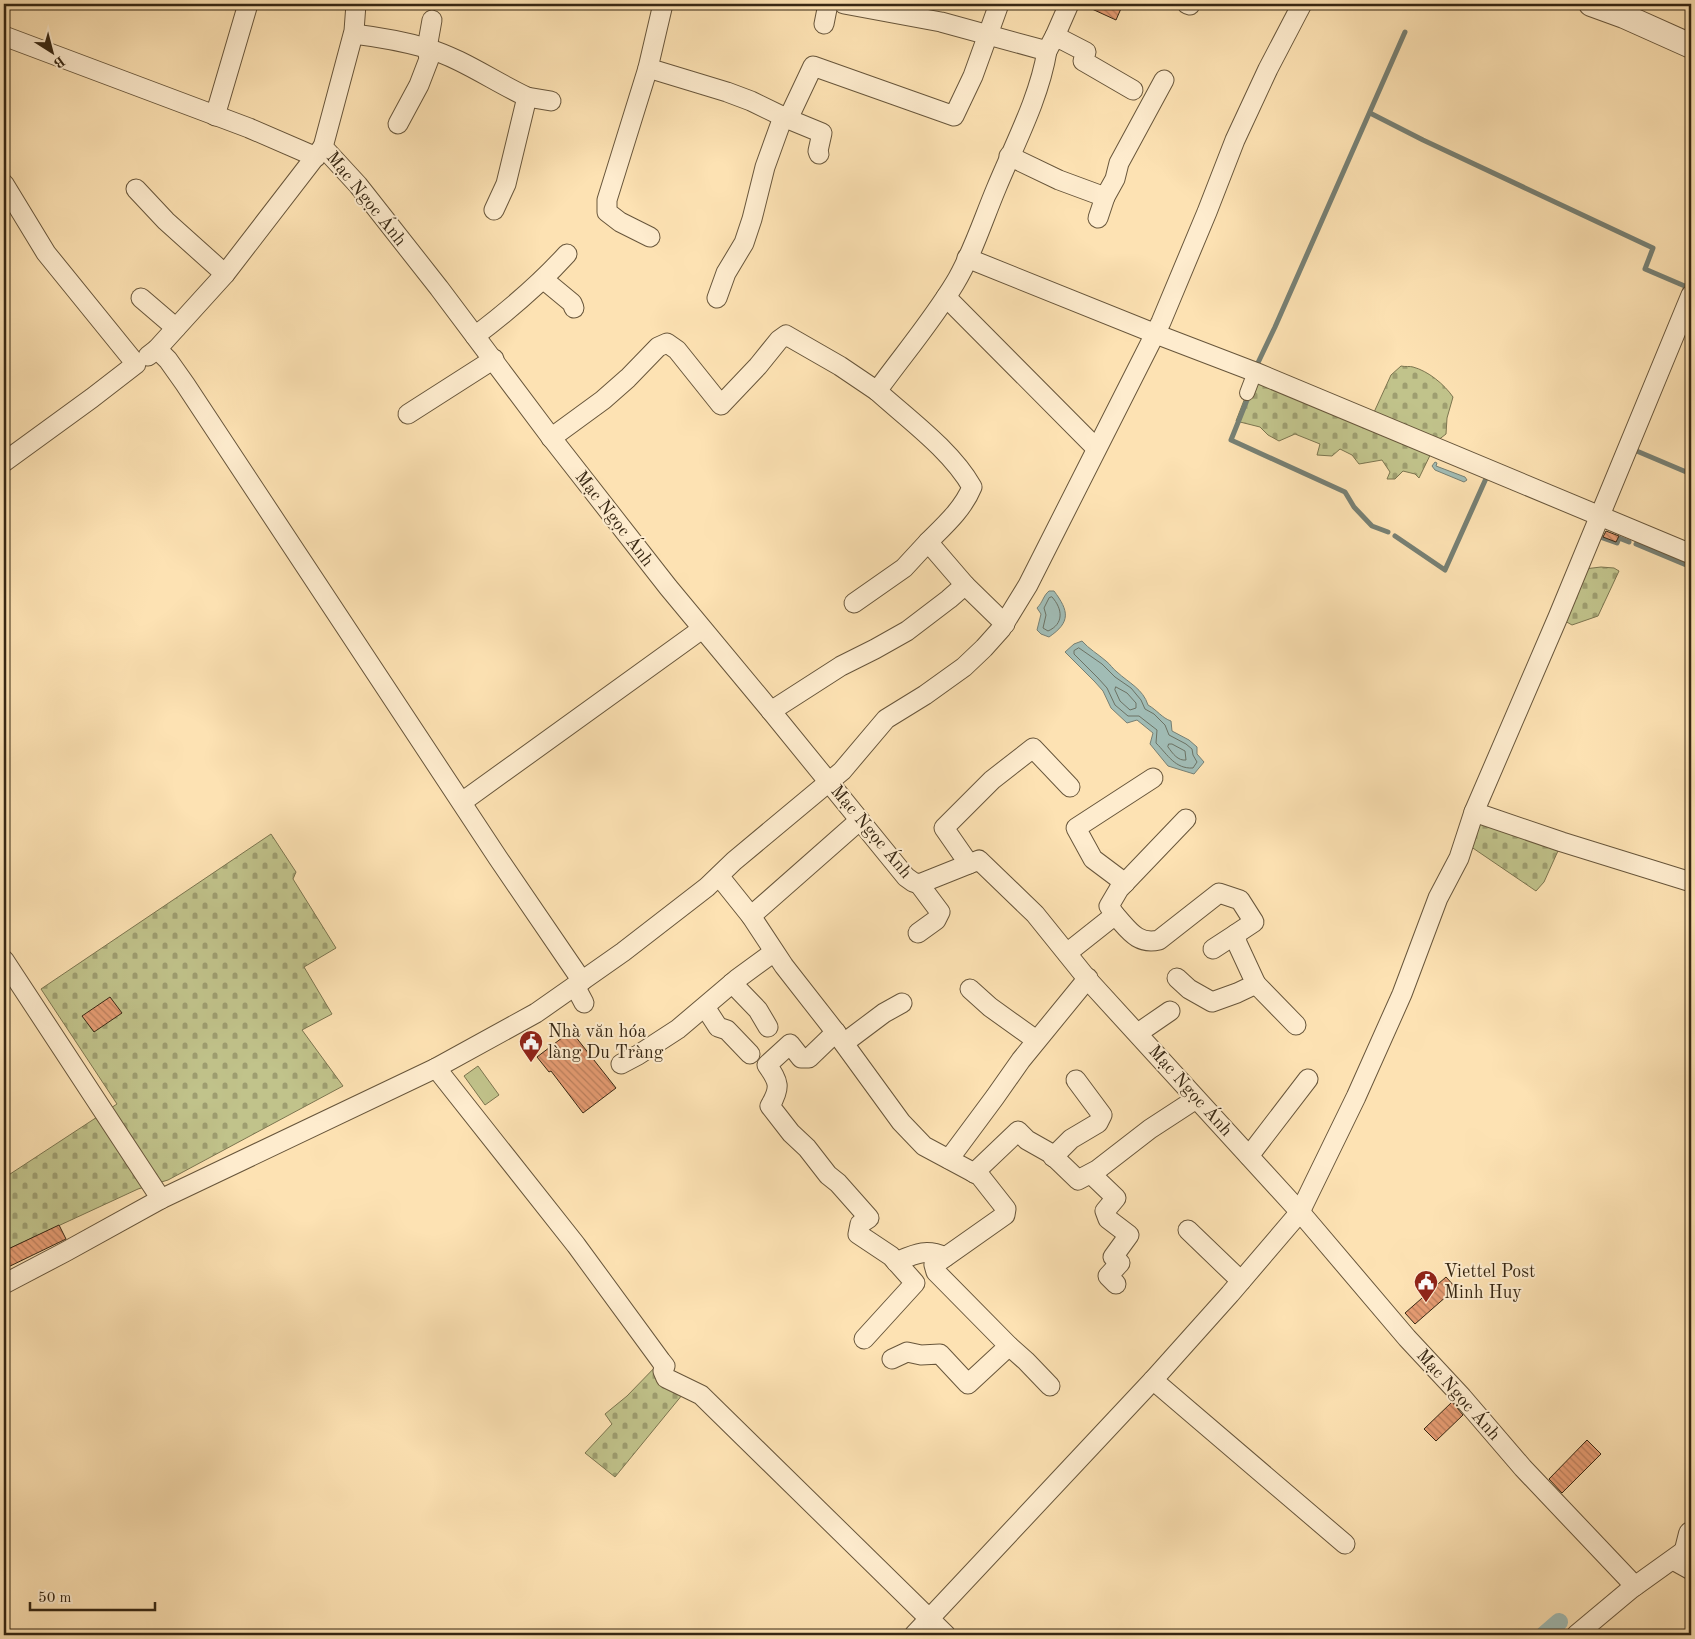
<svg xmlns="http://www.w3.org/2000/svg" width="1695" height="1639" font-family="'Old Standard TT',serif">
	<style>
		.cemetery { fill: url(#cemetery-stones); stroke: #7c754f }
		.pitch { fill: #c1c38b; stroke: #7c754f }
		.water { fill: #a1bcb5; stroke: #778074 }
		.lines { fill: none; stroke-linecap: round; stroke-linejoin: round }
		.shore { stroke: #6c7264; stroke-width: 1 }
		.stream { stroke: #778074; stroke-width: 5 }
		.canal { stroke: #a1bcb5; stroke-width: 18 }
		.building { fill: url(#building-back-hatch); stroke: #372713 }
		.pedestrian-casing { stroke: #68563b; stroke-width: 16 }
		.minor-casing { stroke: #68563b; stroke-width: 21 }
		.tertiary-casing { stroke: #68563b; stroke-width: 26 }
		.pedestrian { stroke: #feecce; stroke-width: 14 }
		.minor { stroke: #feecce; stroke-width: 19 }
		.tertiary { stroke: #feecce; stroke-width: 24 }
		.labels { text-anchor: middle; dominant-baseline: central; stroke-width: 4; stroke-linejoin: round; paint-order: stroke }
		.street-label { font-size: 18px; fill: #372713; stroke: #feecce }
		.poi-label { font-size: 18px; fill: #372713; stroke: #feecce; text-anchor: start }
	</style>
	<defs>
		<pattern id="cemetery-stones" width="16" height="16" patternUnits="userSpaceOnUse" patternTransform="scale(1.25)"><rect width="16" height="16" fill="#c1c38b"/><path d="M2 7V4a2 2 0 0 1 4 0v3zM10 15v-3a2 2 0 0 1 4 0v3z" fill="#9e9e70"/></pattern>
		<pattern id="building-back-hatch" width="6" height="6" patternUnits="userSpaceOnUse" patternTransform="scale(1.25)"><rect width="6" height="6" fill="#e69c73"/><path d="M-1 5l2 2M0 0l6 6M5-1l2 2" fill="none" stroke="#bb7f5d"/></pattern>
	</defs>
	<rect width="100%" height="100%" fill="#fde2b3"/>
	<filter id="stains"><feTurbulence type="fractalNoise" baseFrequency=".004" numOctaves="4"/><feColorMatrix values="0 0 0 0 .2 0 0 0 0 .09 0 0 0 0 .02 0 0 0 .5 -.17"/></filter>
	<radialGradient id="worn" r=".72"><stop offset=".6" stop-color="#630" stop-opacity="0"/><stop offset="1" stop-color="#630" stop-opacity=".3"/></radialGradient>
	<g class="cemetery">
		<path d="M1401 366C1405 367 1410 366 1413 367 1428 371 1444 384 1453 397L1447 418 1446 434 1437 441 1419 478 1415 474 1403 471 1395 479H1387L1390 472 1382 460 1359 464 1352 455 1340 449 1332 456 1317 455 1320 444 1295 434 1279 441 1268 435 1260 427 1236 421 1255 372 1370 421 1391 375Z"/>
		<polygon points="1601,567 1614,568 1619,571 1598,616 1572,625 1558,617 1576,570"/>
		<polygon points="1474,812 1562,842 1544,882 1536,891 1464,842"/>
		<polygon points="271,834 296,872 293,879 336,948 304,967 332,1014 302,1030 343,1086 168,1180 138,1189 4,1251 4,1178 117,1104 41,989"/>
		<polygon points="661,1361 687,1389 615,1477 585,1453 612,1424 605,1414 627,1396"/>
	</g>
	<polygon class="pitch" points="478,1066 499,1095 485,1105 464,1076"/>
	<g class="water">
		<polygon points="1435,462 1437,463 1436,466 1465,477 1467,480 1464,482 1435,470 1432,466"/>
		<path d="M1049 591H1054C1069 611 1071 622 1049 637L1041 634 1037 630 1041 614 1037 608C1043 602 1043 596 1049 591Z"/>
		<path d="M1082 641C1089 649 1098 654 1106 661 1110 664 1113 669 1117 672 1129 683 1143 689 1148 705 1157 710 1162 718 1171 721L1172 731 1189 740 1197 747V754L1204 762 1194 774 1168 766 1150 744 1153 733 1137 720 1127 723 1111 708 1103 691 1095 682 1065 652 1074 644Z"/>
	</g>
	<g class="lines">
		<g class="shore">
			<path d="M1052 597C1063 609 1064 624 1048 631L1043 628 1046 615 1044 608 1049 598Z"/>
			<path d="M1079 648 1102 664 1115 677 1131 688 1141 700 1145 709 1154 714 1165 725 1169 735 1186 744 1192 749 1193 755 1197 762 1193 768C1175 769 1168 755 1156 743L1157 730 1139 716H1128L1115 705 1107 688 1098 678 1074 654V651Z"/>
			<polygon points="1116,687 1127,693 1136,703 1136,708 1130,710 1120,701 1115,690"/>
			<path d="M1169 744H1172L1185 751 1186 760C1178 761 1173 754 1168 747Z"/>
		</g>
		<g class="stream">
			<polyline points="1370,113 1423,140 1653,248 1645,269 1687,287"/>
			<polyline points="1255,369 1275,327 1405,32"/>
			<polyline points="1249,395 1231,440 1345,492 1354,507 1372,526 1388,532"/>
			<polyline points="1632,449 1691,474"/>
			<polyline points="1395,536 1445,570 1488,474"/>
			<polyline points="1600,537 1617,543 1619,538 1629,542"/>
			<polyline points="1636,544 1691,567"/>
		</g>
		<polyline class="canal" points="1544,1635 1559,1622"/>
	</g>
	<g class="building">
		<polygon points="1081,4 1123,4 1116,20"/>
		<polygon points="1606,531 1619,536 1616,542 1603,537"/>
		<polygon points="110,997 122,1013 94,1032 82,1016"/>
		<polygon points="571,1031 616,1088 583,1113 551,1071 549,1072 537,1057"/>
		<polygon points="59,1225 66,1239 4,1269 4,1251"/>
		<polygon points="1446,1277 1456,1288 1415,1324 1405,1313"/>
		<polygon points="1452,1402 1463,1415 1436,1441 1424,1429"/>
		<polygon points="1587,1440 1601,1454 1562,1493 1549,1479"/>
	</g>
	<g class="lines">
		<g class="pedestrian-casing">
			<polyline id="pedestrian" points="1247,393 1255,372"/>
		</g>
		<g class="minor-casing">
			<g id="minor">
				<polyline points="356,4 354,31 323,147 358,185 439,288 550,436 668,587 771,711 906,877 913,882 919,884 979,860 1035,914 1089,981 1300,1212 1407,1338 1462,1397 1523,1468 1635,1586"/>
				<polyline points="663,4 648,68 727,92 751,101 788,119 813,66 954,116 973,76 999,4"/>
				<polyline points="1187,4 1190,5"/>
				<polyline points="824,24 828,4"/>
				<path d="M354 34C378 37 402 41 426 48 461 58 493 81 527 97L506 184 494 210"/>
				<polyline points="4,36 249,128 316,157"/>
				<polyline points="1055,36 1069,4"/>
				<polyline points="1047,51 1055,36 1086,52 1083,61 1133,90"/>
				<polyline points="648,68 607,200 607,212 620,222 650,237"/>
				<polyline points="527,97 551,101"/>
				<polyline points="215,116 248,4"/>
				<polyline points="788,119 822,133 818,151 819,154"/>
				<polyline points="398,124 419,85 429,59 427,48 432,20"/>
				<polyline points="1009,156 1059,180 1105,197 1115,179 1119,163 1164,80"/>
				<polyline points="4,184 46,253 136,364 92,398 4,462"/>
				<polyline points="136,189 166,221 225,274"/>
				<polyline points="1098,218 1105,197"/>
				<polyline points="967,258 1161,336 1255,372 1691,554"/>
				<polyline points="543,279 572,303 574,308"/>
				<polyline points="946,297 1096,448"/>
				<polyline points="141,298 176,328"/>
				<polyline points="717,298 726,273 744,243 752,219 765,167 783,117"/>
				<path d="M475 336C508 311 539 285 567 254"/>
				<polyline points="157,349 168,360 185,384 498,858 582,981"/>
				<polyline points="148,356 157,349 225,274 322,148"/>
				<polyline points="408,414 494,359"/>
				<path d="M551 438 603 400 628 378 658 347 667 343 677 350 721 405 758 366 779 340 786 335 840 366 877 391C903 355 932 321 955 283 972 255 983 220 996 189 1014 145 1039 99 1047 51L941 22 844 4"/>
				<polyline points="965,585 1005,624"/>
				<polyline points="854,603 904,568 928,542"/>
				<path d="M771 711 841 666 875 649 907 631 949 599 965 585 928 542C945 525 963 509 972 487 951 450 908 419 877 391"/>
				<polyline points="462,802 702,629"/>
				<polyline points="1474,812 1562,842 1691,882"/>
				<polyline points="969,864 944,828 992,780 1033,748 1070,787"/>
				<polyline points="719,876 751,916 784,966 834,1030 901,1122 924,1146 980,1176 1006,1209 1005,1215 934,1265 936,1272 1009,1346 968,1384 940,1354 921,1355 907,1352 892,1359"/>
				<polyline points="1125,883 1093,859 1076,828 1153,778"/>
				<polyline points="1115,915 1109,906 1119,889 1186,819"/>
				<polyline points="751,916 860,820"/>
				<polyline points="918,933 936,920 940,912 919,884"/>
				<polyline points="1213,949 1236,934"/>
				<path d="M1067 953 1115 915C1129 930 1137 945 1159 940L1219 893 1240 900 1254 922 1236 934 1237 943 1256 984 1237 993 1212 1002 1189 989 1177 978"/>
				<polyline points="4,960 161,1199"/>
				<polyline points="732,983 758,1010 768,1027"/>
				<polyline points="1256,984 1296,1025"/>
				<polyline points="575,986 584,1003"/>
				<polyline points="970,989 990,1007 1036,1040"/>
				<polyline points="705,1007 718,1027 727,1030 750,1054"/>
				<path d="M836 1032 809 1058H801L790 1044 767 1065C779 1082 781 1087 770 1106L791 1133 807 1148 828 1175 838 1183 869 1218 860 1224 858 1234 891 1256 915 1283 864 1339"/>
				<polyline points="1138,1033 1170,1011"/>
				<polyline points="844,1043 884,1013 902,1003"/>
				<polyline points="621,1064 638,1055 678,1029 737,979 774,952"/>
				<polyline points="436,1068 576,1245 661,1361 665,1366 663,1371 666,1378 701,1395 946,1635"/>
				<polyline points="1249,1156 1308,1079"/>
				<polyline points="1053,1157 1071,1139 1098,1123 1102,1115 1076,1080"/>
				<polyline points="949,1159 995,1097 1021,1060 1088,978"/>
				<polyline points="974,1173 1018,1131 1027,1140 1050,1153 1078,1180 1097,1170 1150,1129 1196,1099"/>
				<polyline points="1091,1174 1116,1198 1105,1211 1108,1219 1129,1235 1113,1257 1120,1263 1108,1276 1116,1284"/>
				<polyline points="1188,1230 1241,1281"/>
				<path d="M896 1262C915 1254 926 1248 945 1257"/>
				<polyline points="4,1284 65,1252 161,1199 436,1068 536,1013 623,952 707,887 734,861 842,771 886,719 925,695 964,667 984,648 1001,629 1028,585 1161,322 1207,212 1235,140 1268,69 1302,4"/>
				<polyline points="1009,1346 1026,1361 1050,1386"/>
				<polyline points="1153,1380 1345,1544"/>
				<polyline points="1673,1560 1691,1570"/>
				<polyline points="914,1635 1153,1380 1230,1294 1300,1212 1356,1097 1402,994 1438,898 1459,858 1474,812 1558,617 1691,295"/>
				<polyline points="1576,1635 1631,1589 1691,1546"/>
			</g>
		</g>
		<g class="tertiary-casing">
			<g id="tertiary">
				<polyline points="1591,4 1624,16 1691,46"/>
				<polyline points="1687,1550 1691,1534"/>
			</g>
		</g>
		<use href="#pedestrian" class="pedestrian"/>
		<use href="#minor" class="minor"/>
		<use href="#tertiary" class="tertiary"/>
	</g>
	<defs>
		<g id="civic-pin" transform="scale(1.25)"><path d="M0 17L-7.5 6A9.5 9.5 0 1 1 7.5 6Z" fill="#8f2418" stroke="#feecce"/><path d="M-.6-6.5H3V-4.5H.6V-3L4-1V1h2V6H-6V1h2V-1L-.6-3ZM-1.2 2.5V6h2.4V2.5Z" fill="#fff"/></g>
	</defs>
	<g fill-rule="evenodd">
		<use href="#civic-pin" x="531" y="1042"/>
		<use href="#civic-pin" x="1426" y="1282"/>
	</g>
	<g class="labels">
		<g class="street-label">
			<text transform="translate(366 199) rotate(51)">Mạc Ngọc Ánh</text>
			<text transform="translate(614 519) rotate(52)">Mạc Ngọc Ánh</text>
			<text transform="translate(871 832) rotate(50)">Mạc Ngọc Ánh</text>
			<text transform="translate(1190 1091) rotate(48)">Mạc Ngọc Ánh</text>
			<text transform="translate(1458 1395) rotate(48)">Mạc Ngọc Ánh</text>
		</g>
		<g class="poi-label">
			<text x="548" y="1032">Nhà văn hóa<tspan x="548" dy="21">làng Du Tràng</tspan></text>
			<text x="1444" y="1272">Viettel Post<tspan x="1444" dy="21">Minh Huy</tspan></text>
		</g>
	</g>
	<rect width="1695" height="1639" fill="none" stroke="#fde2b3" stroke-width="20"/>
	<rect x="5" y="5" width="1685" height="1629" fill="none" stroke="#372713" stroke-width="2.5"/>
	<rect x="10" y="10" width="1675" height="1619" fill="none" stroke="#372713"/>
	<g transform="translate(52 52) rotate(144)" stroke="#feecce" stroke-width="4" paint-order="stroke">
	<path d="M0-4L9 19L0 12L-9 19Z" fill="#372713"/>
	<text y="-8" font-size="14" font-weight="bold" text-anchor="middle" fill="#372713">B</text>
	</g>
	<path d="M30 1602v8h125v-8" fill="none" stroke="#372713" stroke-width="2.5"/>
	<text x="38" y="1602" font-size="15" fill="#372713" stroke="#feecce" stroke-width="4" paint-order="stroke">50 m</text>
	<rect width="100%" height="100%" filter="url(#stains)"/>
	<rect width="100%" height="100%" fill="url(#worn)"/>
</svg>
